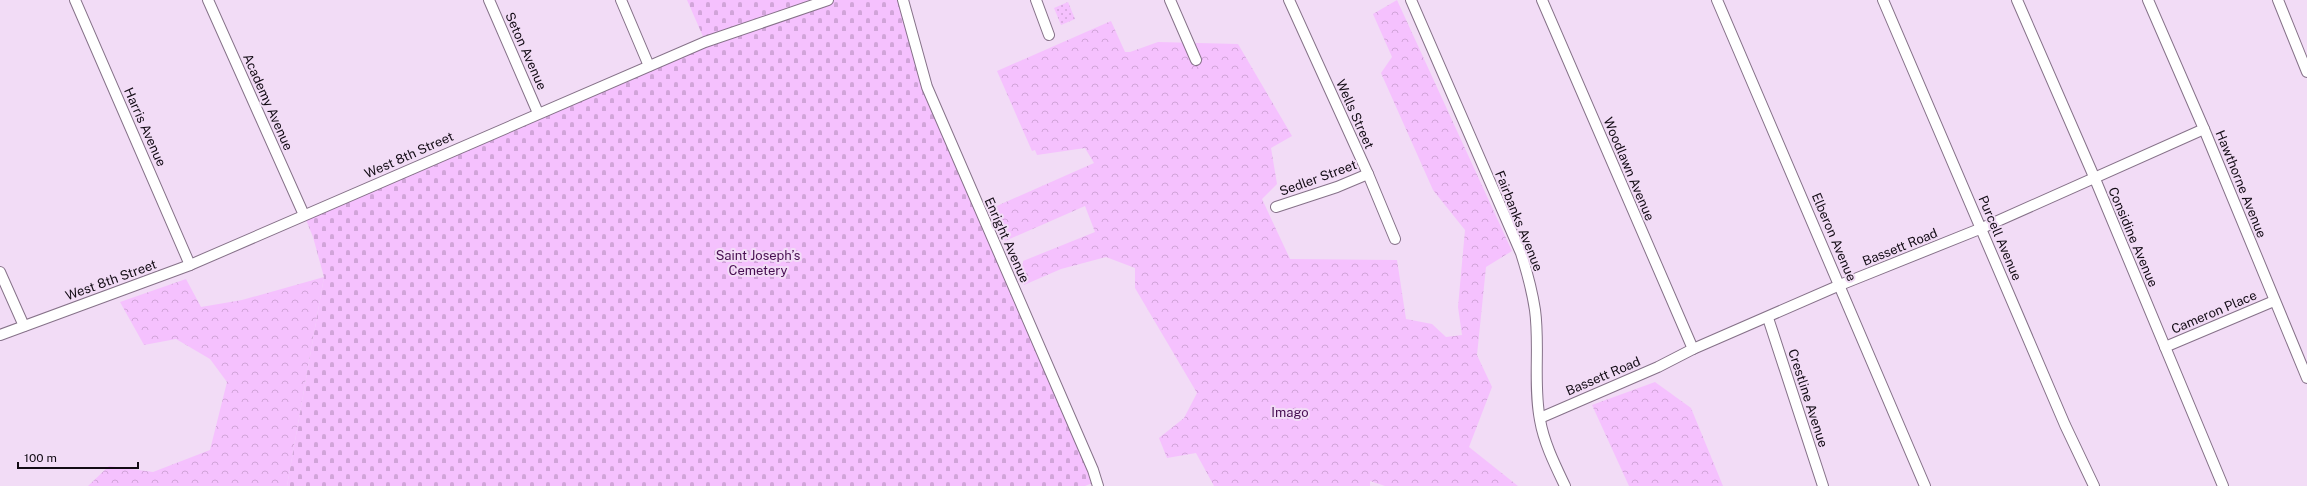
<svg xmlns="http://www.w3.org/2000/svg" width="2307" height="486" font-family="'Public Sans',sans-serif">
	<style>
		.forest { fill: url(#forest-crowns) }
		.cemetery { fill: url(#cemetery-stones) }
		.garden { fill: url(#garden-dots) }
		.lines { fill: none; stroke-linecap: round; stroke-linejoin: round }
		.minor-casing { stroke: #867289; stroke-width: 12 }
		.minor { stroke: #fff; stroke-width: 10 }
		.labels { text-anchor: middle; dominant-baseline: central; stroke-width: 4; stroke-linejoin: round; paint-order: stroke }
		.street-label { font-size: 13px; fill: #120b14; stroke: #f2dcf6 }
		.park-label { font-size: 13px; fill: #470e51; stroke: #f2dcf6 }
	</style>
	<defs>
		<pattern id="forest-crowns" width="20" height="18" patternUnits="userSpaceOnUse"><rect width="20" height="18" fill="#f5c1fe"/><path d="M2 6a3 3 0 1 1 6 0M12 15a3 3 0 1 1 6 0" fill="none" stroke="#d1a4d9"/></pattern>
		<pattern id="cemetery-stones" width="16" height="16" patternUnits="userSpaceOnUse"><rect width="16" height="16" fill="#f5c1fe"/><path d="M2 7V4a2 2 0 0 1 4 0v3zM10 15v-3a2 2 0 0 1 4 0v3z" fill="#d1a4d9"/></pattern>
		<pattern id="garden-dots" width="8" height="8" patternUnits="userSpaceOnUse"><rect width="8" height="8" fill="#f5c1fe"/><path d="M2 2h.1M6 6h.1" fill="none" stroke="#d1a4d9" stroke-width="1.8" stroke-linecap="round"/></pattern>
	</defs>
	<rect width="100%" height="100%" fill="#f2dcf6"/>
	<g class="forest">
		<polygon points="1397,0 1512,251 1486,267 1477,355 1492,387 1469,447 1518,486 1385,486 1370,481 1370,486 1214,486 1196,453 1167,458 1159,438 1184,418 1197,393 1135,288 1135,268 1106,257 1061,269 1024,285 1016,266 1023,263 1023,261 1095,232 1085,206 1005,241 990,209 1094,163 1085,148 1037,155 1035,150 1032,151 997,71 1111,21 1125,52 1130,52 1158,42 1238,44 1292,136 1271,148 1277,184 1262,199 1290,259 1397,260 1406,319 1432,324 1446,337 1462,335 1458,307 1465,230 1433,190 1381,73 1392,57 1373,14"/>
		<polygon points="324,277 287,486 88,486 109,466 153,472 210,450 227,382 210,359 176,339 144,345 120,302 186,279 201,307 242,300"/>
		<polygon points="1655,382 1691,408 1723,486 1629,486 1592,405"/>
	</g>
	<polygon class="cemetery" points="687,0 903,0 921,69 1097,481 1085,486 287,486 324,277 313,237 304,215 705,41"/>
	<polygon class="garden" points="1068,2 1075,19 1061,25 1054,8"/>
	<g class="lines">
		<g class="minor-casing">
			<g id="minor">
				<polyline points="75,0 190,265"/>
				<polyline points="208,0 304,215"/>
				<polyline points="489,0 538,113"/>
				<polyline points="621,0 649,66"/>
				<polyline points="903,0 927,87 1093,470 1098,486"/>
				<polyline points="1036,0 1049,35"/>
				<polyline points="1170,0 1196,60"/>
				<polyline points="1289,0 1368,174 1395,239"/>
				<path d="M1411 0 1521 253C1527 272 1532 290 1535 310 1540 346 1533 384 1540 420 1544 443 1555 465 1565 486"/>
				<polyline points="1542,0 1693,349"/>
				<polyline points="1717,0 1925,486"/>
				<polyline points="1883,0 2065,425 2094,486"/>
				<polyline points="2017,0 2095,179 2223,486"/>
				<polyline points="2148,0 2204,129 2307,378"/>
				<polyline points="2278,0 2307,72"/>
				<polyline points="1276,207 1337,187 1368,174"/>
				<polyline points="0,272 24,326"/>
				<polyline points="1768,318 1823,486"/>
				<polyline points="0,335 190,265 705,42 828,0"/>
				<polyline points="2165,347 2274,301"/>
				<polyline points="1540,418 1658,367 1693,349 1840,285 1982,228 2204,129"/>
			</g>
		</g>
		<use href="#minor" class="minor"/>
	</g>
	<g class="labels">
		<g class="street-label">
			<text transform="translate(526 51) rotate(66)">Seton Avenue</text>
			<text transform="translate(268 102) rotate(66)">Academy Avenue</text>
			<text transform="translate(1355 114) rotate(66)">Wells Street</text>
			<text transform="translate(145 127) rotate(66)">Harris Avenue</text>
			<text transform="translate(409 155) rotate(-24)">West 8th Street</text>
			<text transform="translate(1629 169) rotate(67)">Woodlawn Avenue</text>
			<text transform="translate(1318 178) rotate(-20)">Sedler Street</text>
			<text transform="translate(2241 184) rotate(68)">Hawthorne Avenue</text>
			<text transform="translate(1519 221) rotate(68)">Fairbanks Avenue</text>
			<text transform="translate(1834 237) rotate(67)">Elberon Avenue</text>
			<text transform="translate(2133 237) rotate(67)">Considine Avenue</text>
			<text transform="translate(2000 238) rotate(67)">Purcell Avenue</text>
			<text transform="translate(1007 240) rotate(66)">Enright Avenue</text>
			<text transform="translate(1900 247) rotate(-22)">Bassett Road</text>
			<text transform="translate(111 280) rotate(-20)">West 8th Street</text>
			<text transform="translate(2214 312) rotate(-23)">Cameron Place</text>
			<text transform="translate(1603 376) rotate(-23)">Bassett Road</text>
			<text transform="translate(1808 398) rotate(72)">Crestline Avenue</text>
		</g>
		<g class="park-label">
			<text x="758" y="255">Saint Joseph’s<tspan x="758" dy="15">Cemetery</tspan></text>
			<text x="1290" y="412">Imago</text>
		</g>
	</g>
	<path d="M18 462v6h120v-6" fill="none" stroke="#120b14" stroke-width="2"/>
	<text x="24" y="462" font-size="12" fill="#120b14" stroke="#f2dcf6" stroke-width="3" paint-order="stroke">100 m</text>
</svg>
